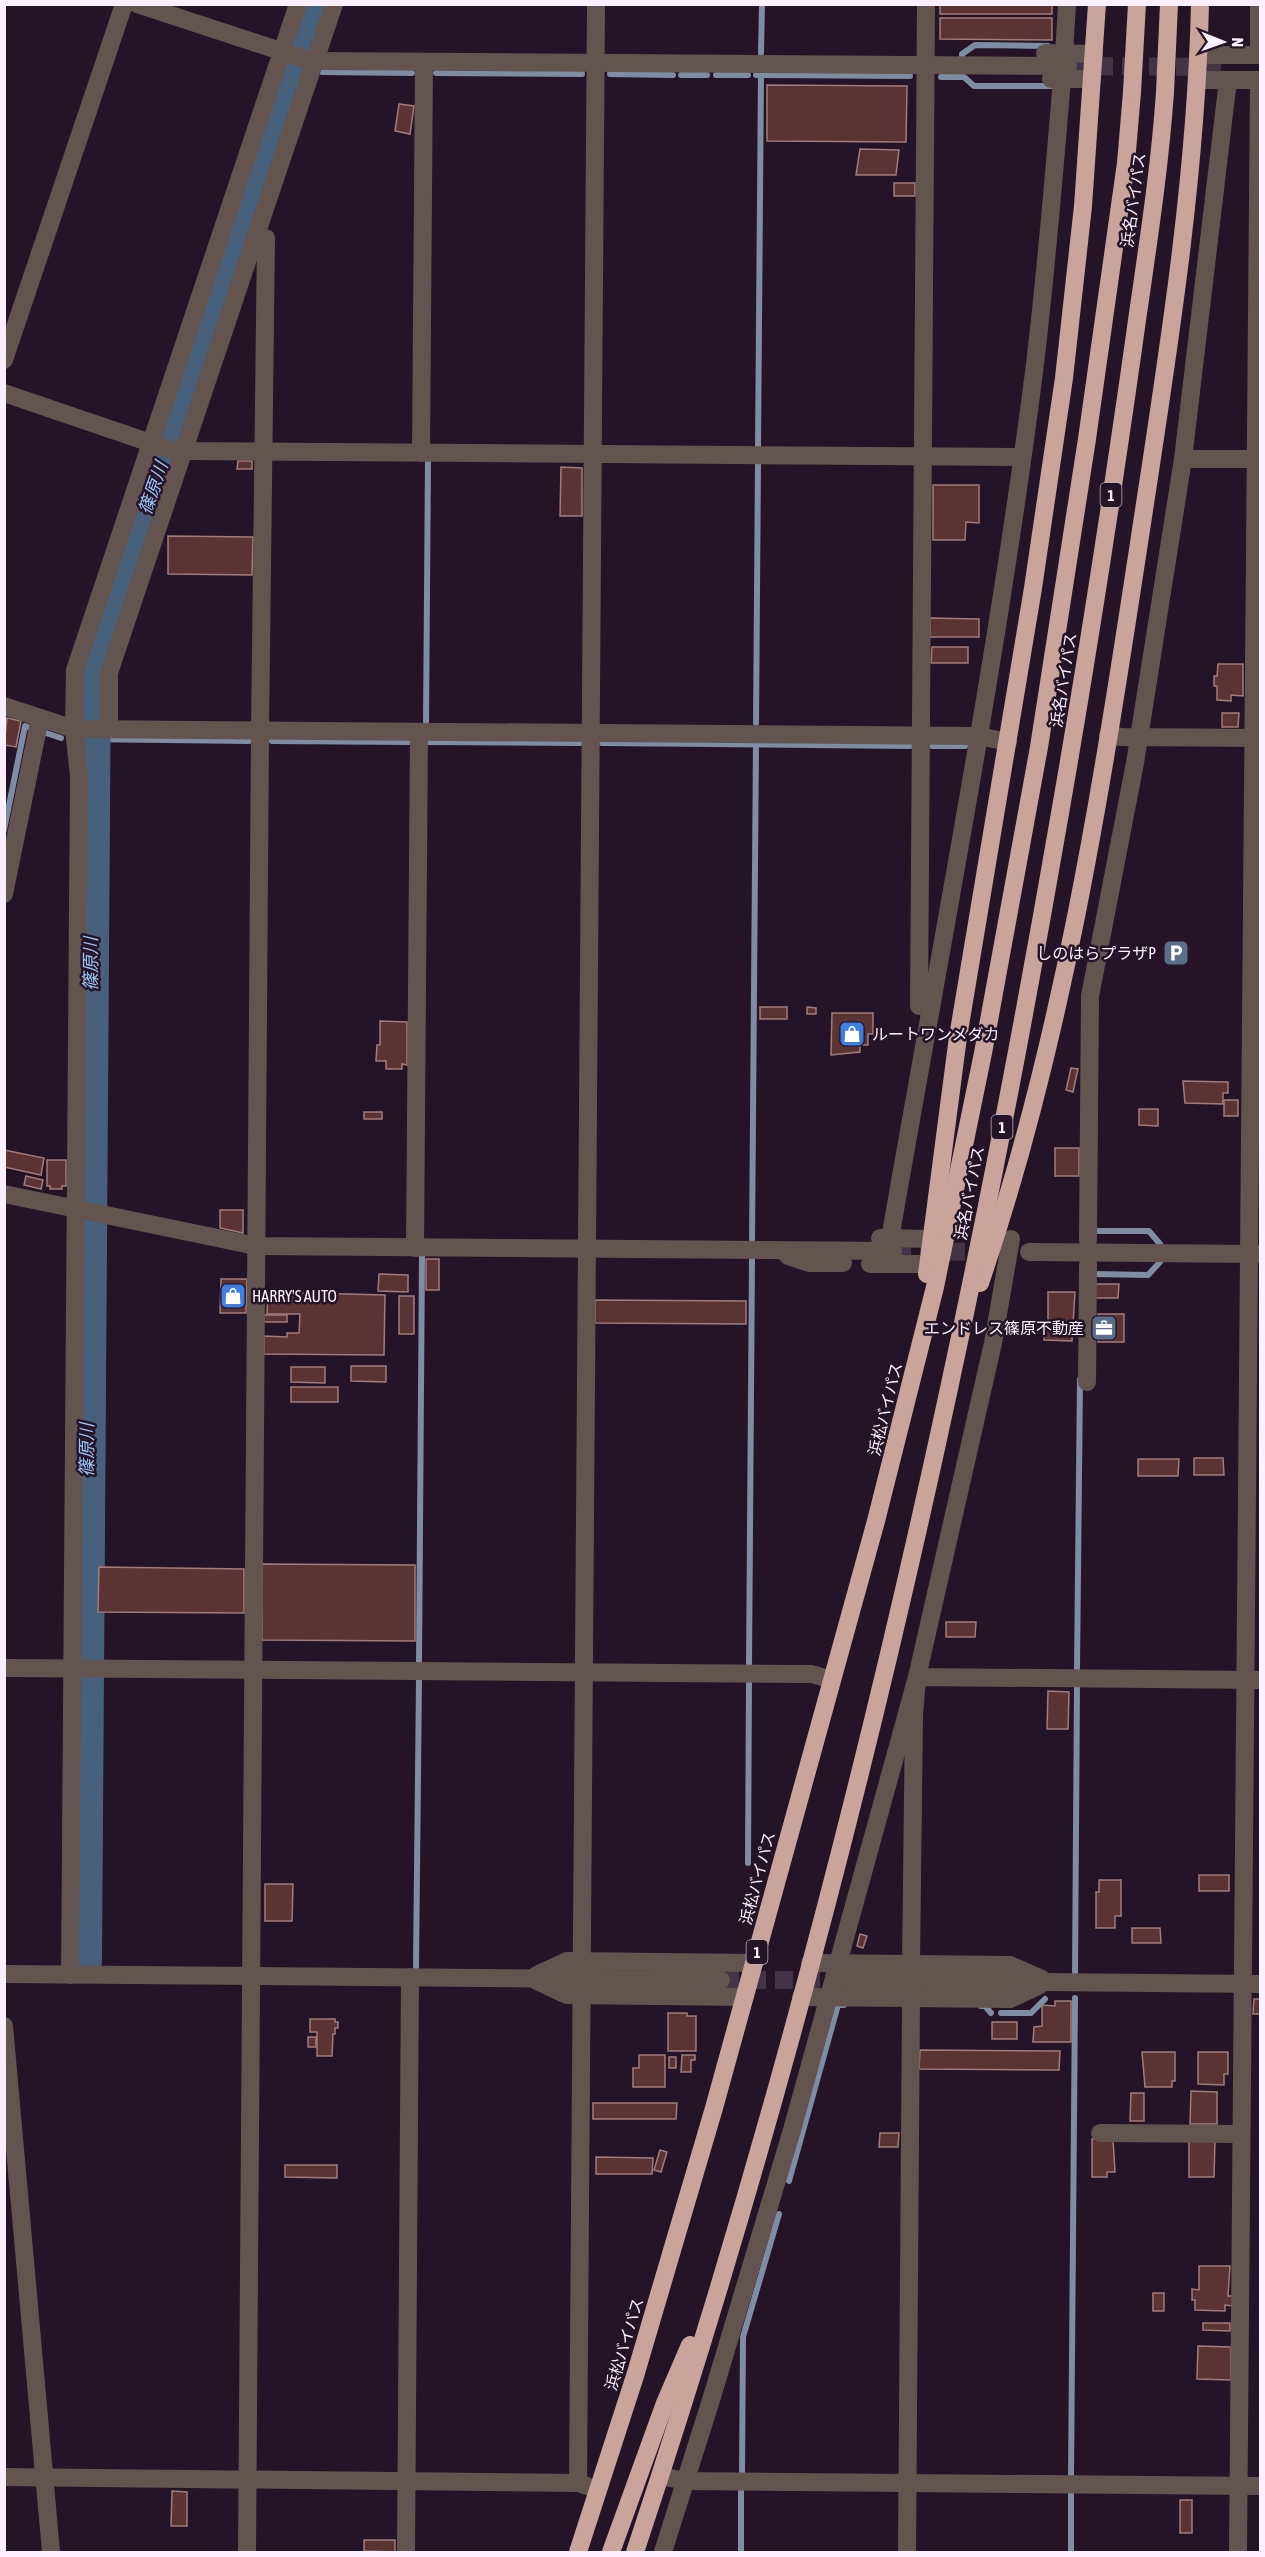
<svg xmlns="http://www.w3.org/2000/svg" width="1265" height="2557" font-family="'Asap Condensed','Noto Sans JP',sans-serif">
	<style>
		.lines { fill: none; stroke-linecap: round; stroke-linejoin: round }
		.stream { stroke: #7e8ca4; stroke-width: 6 }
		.river { stroke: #47617d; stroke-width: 38 }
		.building { fill: #5a3434; stroke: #a17c7b; stroke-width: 1.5 }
		.minor-tunnel { stroke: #453447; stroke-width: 18; stroke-dasharray: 18 9; stroke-linecap: butt }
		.minor { stroke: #635450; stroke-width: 18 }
		.highway { stroke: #c8a49a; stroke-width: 18 }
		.highway-bridge { stroke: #c8a49a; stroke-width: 18 }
		.labels { text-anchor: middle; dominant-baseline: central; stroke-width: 5; stroke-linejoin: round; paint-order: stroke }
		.shield { fill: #251327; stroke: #bcaebe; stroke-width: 1.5 }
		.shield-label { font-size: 15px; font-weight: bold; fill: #fdf0fe }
		.street-label { font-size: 16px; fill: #fdf0fe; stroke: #251327 }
		.poi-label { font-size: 16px; fill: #fdf0fe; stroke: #251327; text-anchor: end }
		.water-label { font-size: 18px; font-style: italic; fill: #9ac7f8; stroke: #251327 }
	</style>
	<rect width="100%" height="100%" fill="#251327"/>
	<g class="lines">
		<g class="stream">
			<polyline points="761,53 762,4"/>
			<polyline points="962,58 962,54 975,45 1048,46"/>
			<polyline points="293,72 304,72"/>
			<polyline points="322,72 412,73"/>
			<polyline points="436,73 582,74"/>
			<polyline points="610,74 673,75"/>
			<polyline points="681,75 707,75"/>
			<polyline points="716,75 748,75"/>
			<polyline points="756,75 910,76"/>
			<polyline points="941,77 964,77 974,86 1051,86"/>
			<polyline points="758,448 761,73"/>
			<polyline points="756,723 758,463"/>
			<polyline points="426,724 428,461"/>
			<polyline points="46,733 61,738"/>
			<polyline points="81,739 249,741"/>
			<polyline points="272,741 410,742"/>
			<polyline points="424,742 580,743"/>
			<polyline points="602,743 910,746"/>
			<polyline points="932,746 965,746"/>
			<polyline points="4,830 25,726 28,727"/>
			<polyline points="1098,1231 1149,1231 1160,1244"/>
			<polyline points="752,1242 756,742"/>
			<polyline points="1094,1274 1148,1275 1160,1262"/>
			<polyline points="419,1662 422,1255"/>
			<polyline points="749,1666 752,1258"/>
			<polyline points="1077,1670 1080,1379"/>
			<polyline points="748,1863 749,1681"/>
			<polyline points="416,1967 419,1680"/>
			<polyline points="1075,1973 1077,1686"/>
			<polyline points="981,2006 985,2006 991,2013"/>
			<polyline points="1001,2013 1031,2013 1045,1999"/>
			<polyline points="789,2181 838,2005 844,2005"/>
			<polyline points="742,2474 743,2337 779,2214"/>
			<polyline points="1071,2477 1075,1998"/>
			<polyline points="741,2552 741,2490"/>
			<polyline points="1071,2552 1071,2492"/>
		</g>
		<polyline class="river" points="83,1961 92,670 316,4"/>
	</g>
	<g class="building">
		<rect x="940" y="4" width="112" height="10"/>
		<polygon points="940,18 1052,18 1052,40 940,39"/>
		<polygon points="767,85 907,86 906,142 767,141"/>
		<polygon points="399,104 414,106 410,134 395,131"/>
		<polygon points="860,149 899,150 896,175 856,175"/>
		<rect x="894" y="183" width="21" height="13"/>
		<polygon points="238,461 252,461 252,469 237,469"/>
		<polygon points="561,467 582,468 582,516 560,516"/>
		<polygon points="933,485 979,485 979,523 966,522 965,540 933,540"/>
		<polygon points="168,536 253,537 252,575 168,574"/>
		<polygon points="930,618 979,619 979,637 930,637"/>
		<polygon points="932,647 968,647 968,663 931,663"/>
		<polygon points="1218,664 1243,664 1243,696 1231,695 1231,701 1217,700 1217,686 1214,686 1214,676 1217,676"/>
		<polygon points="1222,713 1239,713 1238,727 1222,727"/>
		<polygon points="7,718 21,721 16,747 4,745"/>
		<rect x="760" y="1007" width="27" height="12"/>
		<polygon points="807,1007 816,1008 816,1014 807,1014"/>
		<polygon points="832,1013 873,1013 873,1034 868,1034 868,1045 860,1045 860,1052 831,1055"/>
		<polygon points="380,1021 407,1022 407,1065 402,1064 402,1069 386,1069 386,1061 376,1061 377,1045 380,1045"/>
		<polygon points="1071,1068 1078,1069 1073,1092 1066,1090"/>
		<polygon points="1183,1081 1228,1082 1228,1093 1223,1093 1223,1104 1185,1103"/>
		<rect x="1224" y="1100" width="14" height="16"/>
		<polygon points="1139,1109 1158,1109 1158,1126 1139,1125"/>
		<rect x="364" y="1112" width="18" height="7"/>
		<rect x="1055" y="1148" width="24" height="28"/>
		<polygon points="4,1150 44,1158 41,1175 4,1167"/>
		<polygon points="47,1160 66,1160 66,1186 62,1186 62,1189 50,1189 50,1186 47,1186"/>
		<polygon points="26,1176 43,1180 41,1189 24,1185"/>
		<polygon points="220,1210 243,1210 243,1233 220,1228"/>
		<rect x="426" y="1259" width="13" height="31"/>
		<polygon points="379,1274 408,1275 408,1292 378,1291"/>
		<polygon points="221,1279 247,1279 246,1313 220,1313"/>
		<polygon points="1094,1284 1119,1284 1118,1298 1095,1298"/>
		<polygon points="268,1292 385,1295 384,1355 264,1354 264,1336 287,1337 287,1333 299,1333 300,1314 267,1314"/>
		<polygon points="1048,1292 1075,1292 1072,1341 1044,1340 1044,1327 1048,1327"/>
		<rect x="399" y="1296" width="15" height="38"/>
		<polygon points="595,1300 746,1301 746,1324 595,1323"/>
		<rect x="1098" y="1314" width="26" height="28"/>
		<rect x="264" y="1315" width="23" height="7"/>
		<polygon points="351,1366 386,1366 386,1382 351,1381"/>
		<polygon points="291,1367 325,1367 325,1383 291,1382"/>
		<rect x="291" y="1387" width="47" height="15"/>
		<polygon points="1194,1458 1223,1458 1224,1475 1194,1475"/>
		<polygon points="1138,1459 1179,1459 1178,1476 1138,1476"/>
		<polygon points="262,1564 415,1565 415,1641 262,1640"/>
		<polygon points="99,1567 244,1569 244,1613 98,1612"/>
		<polygon points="946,1622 976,1622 975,1637 946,1637"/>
		<polygon points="1048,1691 1069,1692 1068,1729 1047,1729"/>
		<rect x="1199" y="1875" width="30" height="16"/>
		<polygon points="1099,1880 1121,1880 1121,1916 1115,1916 1115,1928 1096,1928 1096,1892 1099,1892"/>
		<polygon points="265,1884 293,1884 292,1921 265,1921"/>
		<polygon points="1132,1928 1160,1928 1161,1943 1132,1943"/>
		<polygon points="860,1934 867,1936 863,1948 857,1946"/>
		<polygon points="1254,1999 1260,1999 1260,2014 1253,2014"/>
		<polygon points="1055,2001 1071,2001 1071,2042 1033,2042 1034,2027 1042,2026 1042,2005 1055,2006"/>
		<polygon points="668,2013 687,2013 687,2016 696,2016 696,2051 668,2051"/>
		<polygon points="310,2019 335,2019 335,2022 338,2022 338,2028 335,2028 335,2034 333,2034 332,2056 317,2056 317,2032 310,2032"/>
		<rect x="992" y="2022" width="25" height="17"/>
		<rect x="308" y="2037" width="8" height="10"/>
		<polygon points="920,2050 1060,2051 1059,2070 919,2069"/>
		<polygon points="1142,2052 1175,2052 1175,2081 1172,2081 1172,2087 1145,2087"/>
		<polygon points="1198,2052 1228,2052 1228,2074 1224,2074 1224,2085 1198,2084"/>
		<polygon points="639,2055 665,2055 665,2087 633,2087 633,2068 639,2068"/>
		<polygon points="682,2055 695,2055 695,2060 691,2060 691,2072 681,2072"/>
		<rect x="669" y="2057" width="7" height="11"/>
		<polygon points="1191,2091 1217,2092 1217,2124 1190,2124"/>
		<polygon points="1131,2093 1144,2093 1144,2121 1130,2121"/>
		<polygon points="593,2103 677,2103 676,2119 593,2119"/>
		<polygon points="880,2133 899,2133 898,2147 879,2147"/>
		<polygon points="1092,2139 1113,2139 1115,2172 1107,2172 1107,2177 1092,2177"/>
		<polygon points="1189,2141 1215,2141 1214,2177 1189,2177"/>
		<polygon points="660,2150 667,2152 661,2172 654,2170"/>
		<polygon points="596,2157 653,2158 652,2174 596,2174"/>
		<polygon points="285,2165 337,2165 337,2178 285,2177"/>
		<polygon points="1199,2266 1230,2266 1228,2296 1233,2296 1233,2306 1225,2305 1225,2311 1195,2310 1195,2300 1192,2300 1192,2289 1199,2290"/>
		<rect x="1153" y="2293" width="11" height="18"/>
		<polygon points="1203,2323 1230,2323 1230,2331 1203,2330"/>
		<polygon points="1198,2346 1231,2347 1231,2380 1197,2379"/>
		<polygon points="172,2491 187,2492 187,2526 171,2526"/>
		<rect x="1180" y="2500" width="12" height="33"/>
		<polygon points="364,2540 395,2540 395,2552 364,2551"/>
	</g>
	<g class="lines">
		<g class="minor-tunnel">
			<polyline points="1068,66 1222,67"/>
			<polyline points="893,1251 991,1252"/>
			<polyline points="721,1980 843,1980"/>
		</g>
		<g class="minor">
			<polyline points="137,4 314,62"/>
			<polyline points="926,4 919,1006 930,1008"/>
			<polyline points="1045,53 1094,54"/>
			<polyline points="1064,54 1067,4"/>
			<polyline points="1198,55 1260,55"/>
			<polyline points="1259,55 1259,4"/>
			<polyline points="315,61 1068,66"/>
			<polyline points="1051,79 1092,79"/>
			<polyline points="1197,80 1260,80"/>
			<polyline points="4,360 124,4"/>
			<polyline points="4,393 183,454"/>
			<polyline points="184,451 1021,457"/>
			<polyline points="421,453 424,62"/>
			<polyline points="1183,459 1260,459"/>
			<polyline points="4,706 74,729 978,736 1008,742"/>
			<polyline points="109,729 109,673 256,235"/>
			<polyline points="1108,735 1121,737 1260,738"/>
			<polyline points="4,894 40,718"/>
			<polyline points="4,1194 256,1246 893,1251"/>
			<polyline points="880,1238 931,1239"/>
			<path d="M890 1239C940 950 997 662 1034 372 1046 274 1054 177 1062 79"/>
			<polyline points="1088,1240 1090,996 1135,763 1183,459 1228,80"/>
			<polyline points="415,1248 419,732"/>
			<polyline points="1029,1252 1259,1254"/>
			<polyline points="788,1256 809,1263 843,1263"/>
			<polyline points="870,1264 929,1264"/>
			<polyline points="1087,1382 1088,1265"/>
			<polyline points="4,1668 812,1674 832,1680"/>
			<polyline points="810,1963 1010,1965 1042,1979"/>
			<polyline points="911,1964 914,1715 917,1677 1260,1680"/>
			<polyline points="4,1974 721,1980"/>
			<polyline points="70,1975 79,776 74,729 75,670 298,4"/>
			<polyline points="537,1975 567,1961 754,1963"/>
			<polyline points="843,1980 1260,1984"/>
			<polyline points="537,1981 567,1995 745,1997"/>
			<polyline points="801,1997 1010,1999 1040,1985"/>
			<polyline points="4,2026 51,2552"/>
			<polyline points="1100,2133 1241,2134"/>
			<polyline points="660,2476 686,2481 1260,2486"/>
			<polyline points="4,2477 578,2483 587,2486"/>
			<polyline points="578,2483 596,4"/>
			<polyline points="247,2552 260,731 266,238 256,235 334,4"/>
			<polyline points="406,2552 410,1977"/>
			<polyline points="663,2552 711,2400 792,2130 917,1677 993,1343 1011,1239"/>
			<polyline points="907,2552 911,1998"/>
			<polyline points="1238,2552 1259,80"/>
		</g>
		<g class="highway">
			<polyline points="927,1274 958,1037 1033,588 1064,378 1083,206 1097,4"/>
			<path d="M980 1283C1062 1044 1101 792 1139 543 1166 365 1196 185 1200 4"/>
			<polyline points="578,2552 635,2376 714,2108 876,1521 935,1287 983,1053 1039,747 1087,439 1126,163 1132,92"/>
			<polyline points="611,2552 665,2403 690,2345"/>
			<path d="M635 2552C823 1988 958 1405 1059 819 1086 665 1110 510 1132 356 1144 268 1159 180 1165 92"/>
		</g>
		<g class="highway-bridge">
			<polyline points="1132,92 1137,4"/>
			<polyline points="1165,92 1169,4"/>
		</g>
	</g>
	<defs>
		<g id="parking-square" transform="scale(1.35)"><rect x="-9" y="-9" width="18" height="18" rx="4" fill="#5c6f8a" stroke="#251327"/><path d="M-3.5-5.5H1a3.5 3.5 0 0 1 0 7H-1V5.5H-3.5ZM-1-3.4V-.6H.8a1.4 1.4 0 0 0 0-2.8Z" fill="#fff"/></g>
		<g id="shop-square" transform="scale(1.35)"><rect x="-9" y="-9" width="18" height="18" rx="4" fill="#3f7fe0" stroke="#251327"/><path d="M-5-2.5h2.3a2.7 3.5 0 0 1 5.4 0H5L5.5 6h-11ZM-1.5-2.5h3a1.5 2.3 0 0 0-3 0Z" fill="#fff"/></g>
		<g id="office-square" transform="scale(1.35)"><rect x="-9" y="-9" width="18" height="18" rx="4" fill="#5c6f8a" stroke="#251327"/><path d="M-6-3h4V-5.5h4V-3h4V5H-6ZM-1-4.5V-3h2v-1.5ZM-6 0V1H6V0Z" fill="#fff"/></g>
	</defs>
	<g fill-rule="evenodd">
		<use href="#parking-square" x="1176" y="953"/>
		<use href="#shop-square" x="852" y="1034"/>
		<use href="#shop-square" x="233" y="1296"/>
		<use href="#office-square" x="1104" y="1328"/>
	</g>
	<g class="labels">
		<g class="shield">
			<rect x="1100.5" y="483" width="21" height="24" rx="4.5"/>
			<rect x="991.5" y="1115" width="21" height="24" rx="4.5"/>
			<rect x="746.5" y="1940" width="21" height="24" rx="4.5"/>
		</g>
		<g class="shield-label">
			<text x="1111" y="495">1</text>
			<text x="1002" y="1127">1</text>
			<text x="757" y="1952">1</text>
		</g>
		<g class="street-label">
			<text transform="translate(1133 200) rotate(-82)">浜名バイパス</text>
			<text transform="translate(1063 680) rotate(-81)">浜名バイパス</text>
			<text transform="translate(969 1193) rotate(-79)">浜名バイパス</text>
			<text transform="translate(885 1409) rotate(-76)">浜松バイパス</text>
			<text transform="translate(757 1878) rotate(-75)">浜松バイパス</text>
			<text transform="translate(624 2344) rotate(-73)">浜松バイパス</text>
		</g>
		<g class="poi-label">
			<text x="1156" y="953">しのはらプラザP</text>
			<text x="872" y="1034" text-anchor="start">ルートワンメダカ</text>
			<text x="252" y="1296" text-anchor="start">HARRY'S AUTO</text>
			<text x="1084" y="1328">エンドレス篠原不動産</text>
		</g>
		<g class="water-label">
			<text transform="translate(153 488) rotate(-71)">篠原川</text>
			<text transform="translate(90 964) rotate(-90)">篠原川</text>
			<text transform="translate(86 1450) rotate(-90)">篠原川</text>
		</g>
	</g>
	<rect width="1265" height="2557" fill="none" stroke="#fdf0fe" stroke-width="12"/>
	<g transform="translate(1223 42) rotate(91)" stroke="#251327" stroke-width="4.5" paint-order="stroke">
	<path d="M0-4.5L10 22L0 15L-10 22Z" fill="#fdf0fe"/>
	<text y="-9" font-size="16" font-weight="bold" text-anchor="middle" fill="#fdf0fe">N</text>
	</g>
</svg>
